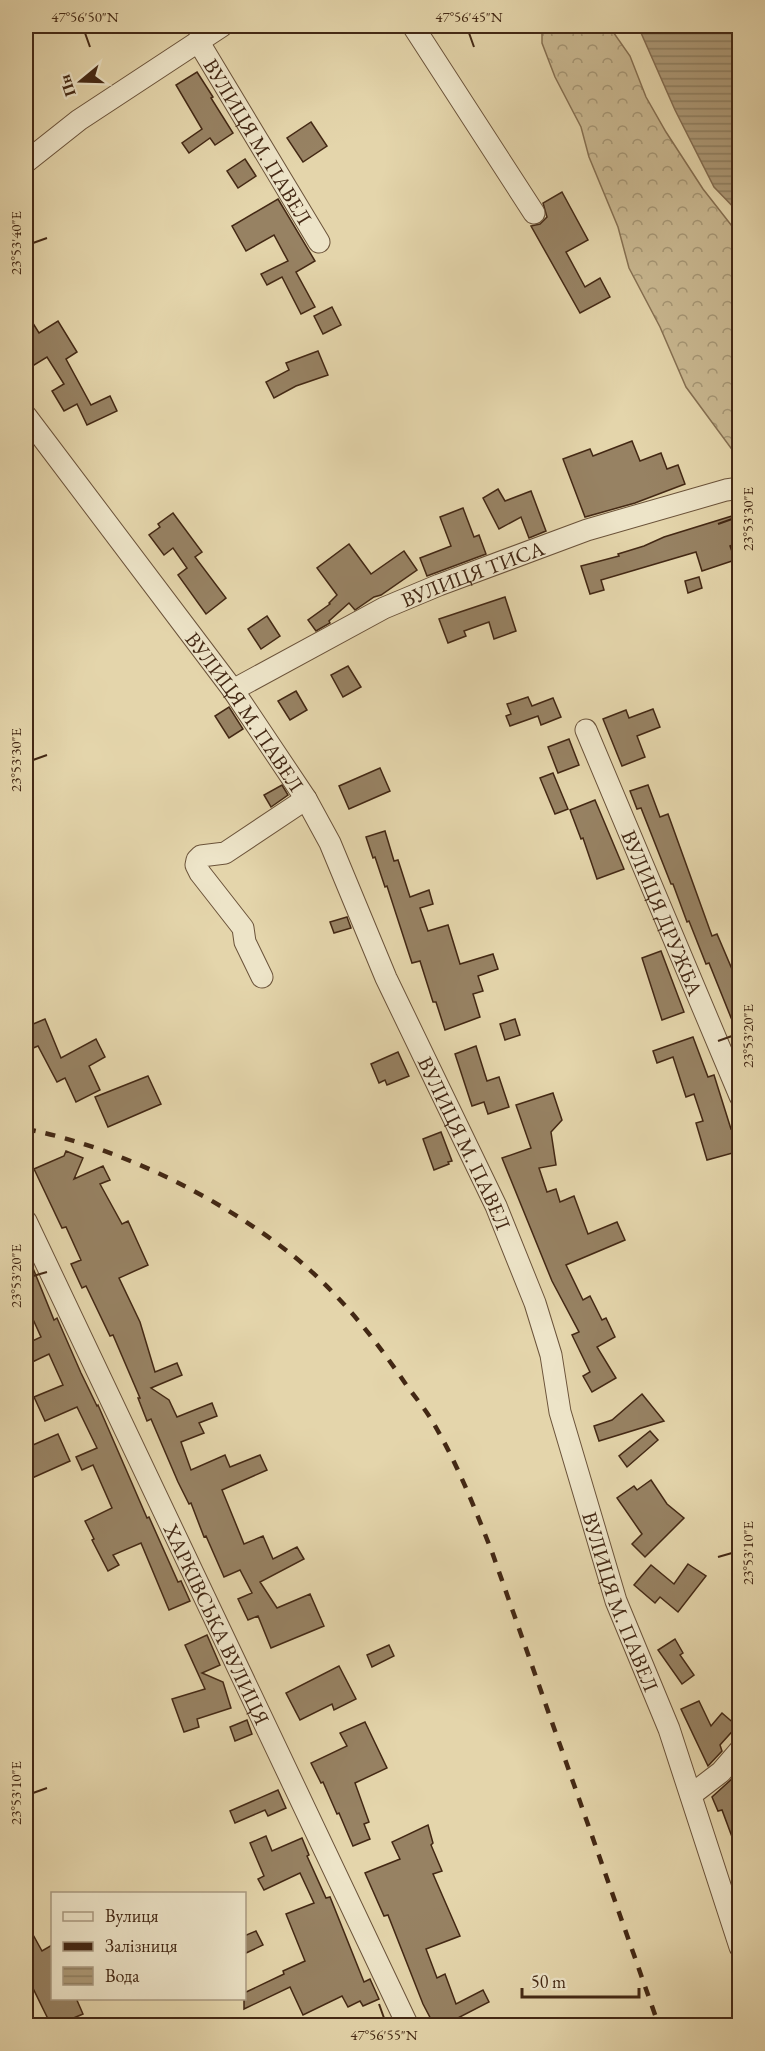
<svg xmlns="http://www.w3.org/2000/svg" width="765" height="2051" font-family="'EB Garamond',serif">
	<style>
		.forest { fill: url(#forest-crowns); stroke: #867052; stroke-width: 1.5 }
		.water { fill: url(#water-rules); stroke: #836c50; stroke-width: 1.5 }
		.building { fill: #978263; stroke: #432814; stroke-width: 1.5 }
		.lines { fill: none; stroke-linecap: round; stroke-linejoin: round }
		.minor-casing { stroke: #6b533a; stroke-width: 23 }
		.minor { stroke: #ede4c8; stroke-width: 21 }
		.rail { stroke: #432814; stroke-width: 4.5; stroke-dasharray: 10 10; stroke-linecap: butt }
		.ticks { fill: none; stroke: #432814; stroke-width: 2 }
		.labels { text-anchor: middle; dominant-baseline: central; stroke-width: 4.5; stroke-linejoin: round; paint-order: stroke }
		.street-label { font-size: 21px; fill: #432814; stroke: #ede4c8 }
		.neatline { fill: none; stroke: #432814; stroke-width: 2 }
		.ticks-label { font-size: 15px; text-anchor: middle; fill: #432814 }
	</style>
	<defs>
		<pattern id="forest-crowns" width="20" height="18" patternUnits="userSpaceOnUse" patternTransform="scale(1.5)"><rect width="20" height="18" fill="#c9b891"/><path d="M2 6a3 3 0 1 1 6 0M12 15a3 3 0 1 1 6 0" fill="none" stroke="#a59675"/></pattern>
		<pattern id="water-rules" width="6" height="5" patternUnits="userSpaceOnUse" patternTransform="scale(1.5)"><rect width="6" height="5" fill="#ad9a78"/><path d="M0 2.5h6" fill="none" stroke="#8e7e61"/></pattern>
	</defs>
	<rect width="100%" height="100%" fill="#e4d5ab"/>
	<filter id="stains"><feTurbulence type="fractalNoise" baseFrequency=".00333" numOctaves="4"/><feColorMatrix values="0 0 0 0 .2 0 0 0 0 .09 0 0 0 0 .02 0 0 0 .5 -.17"/></filter>
	<radialGradient id="worn" r=".72"><stop offset=".6" stop-color="#630" stop-opacity="0"/><stop offset="1" stop-color="#630" stop-opacity=".3"/></radialGradient>
	<polygon class="forest" points="542,26 609,26 630,56 646,97 666,132 703,189 739,235 739,459 686,387 660,327 629,268 618,227 589,157 581,127 555,77 542,43"/>
	<polygon class="water" points="638,26 739,26 739,213 714,187 675,110"/>
	<g class="building">
		<polygon points="197,72 213,97 211,98 233,133 215,145 210,138 189,153 182,143 202,129 176,85"/>
		<polygon points="311,122 327,146 303,162 287,138"/>
		<polygon points="245,159 256,176 238,188 227,171"/>
		<polygon points="562,192 588,240 566,252 585,287 600,278 610,297 580,313 531,226 540,224 547,217 543,203"/>
		<polygon points="278,199 315,261 296,272 315,307 301,314 282,277 267,285 261,274 288,261 274,235 246,251 232,226"/>
		<polygon points="332,307 341,325 323,334 314,316"/>
		<polygon points="26,312 39,333 58,321 77,352 66,359 91,405 110,396 117,411 87,425 77,404 64,411 52,391 64,384 47,357 26,370"/>
		<polygon points="318,351 328,375 296,386 274,398 266,382 289,370 286,363"/>
		<polygon points="632,441 640,461 661,453 667,469 678,465 685,484 635,503 585,517 563,459 590,449 593,456"/>
		<polygon points="498,489 505,501 531,491 546,531 529,538 521,517 499,529 483,498"/>
		<polygon points="463,508 474,537 479,535 486,554 427,576 420,558 451,546 440,517"/>
		<polygon points="173,513 202,552 195,557 226,598 206,614 178,575 187,568 173,548 164,555 149,535 160,527 158,524"/>
		<polygon points="732,516 740,537 740,542 730,546 735,560 702,571 696,552 601,580 604,590 590,594 581,566 619,556 618,554 644,546 664,537"/>
		<polygon points="349,544 371,574 404,551 417,570 381,595 374,597 355,610 349,603 329,621 330,623 316,631 308,620 330,604 329,603 337,595 317,568"/>
		<polygon points="699,577 702,588 688,593 685,581"/>
		<polygon points="505,597 516,631 494,639 489,622 464,631 466,636 448,643 439,619"/>
		<polygon points="267,616 280,636 261,649 248,629"/>
		<polygon points="348,666 361,687 343,697 331,675"/>
		<polygon points="296,691 307,710 290,720 278,701"/>
		<polygon points="528,697 532,706 553,698 561,717 541,725 538,716 510,726 506,716 511,714 507,704"/>
		<polygon points="229,707 243,729 229,738 215,716"/>
		<polygon points="653,709 660,727 637,736 645,757 622,766 603,719 626,710 629,718"/>
		<polygon points="569,739 579,765 558,773 548,747"/>
		<polygon points="380,768 390,791 349,809 339,786"/>
		<polygon points="553,773 568,809 555,814 540,778"/>
		<polygon points="282,785 288,795 271,807 264,795"/>
		<polygon points="648,785 660,817 668,814 712,936 717,934 740,988 740,1040 709,963 706,964 689,921 687,922 673,884 671,884 641,808 637,809 630,791"/>
		<polygon points="595,800 624,869 597,879 583,838 581,839 570,810"/>
		<polygon points="385,831 394,861 398,860 410,897 429,890 433,904 420,908 428,931 448,925 460,964 493,954 498,969 478,976 483,991 473,994 480,1017 445,1030 436,1002 433,1002 420,961 412,963 387,886 385,887 375,857 373,858 366,837"/>
		<polygon points="347,917 351,928 334,933 330,922"/>
		<polygon points="661,951 684,1012 662,1020 642,958"/>
		<polygon points="45,1019 61,1058 96,1039 105,1057 89,1066 100,1090 76,1102 65,1078 57,1082 38,1046 26,1051 26,1027"/>
		<polygon points="515,1019 520,1035 505,1040 500,1024"/>
		<polygon points="693,1037 708,1077 714,1075 731,1129 740,1127 740,1151 707,1160 696,1123 703,1121 694,1094 686,1097 673,1057 657,1063 653,1051"/>
		<polygon points="476,1046 487,1081 499,1077 509,1107 488,1114 484,1102 472,1106 455,1054"/>
		<polygon points="398,1052 409,1076 387,1085 385,1080 379,1083 371,1064"/>
		<polygon points="148,1076 161,1104 108,1127 95,1097"/>
		<polygon points="553,1093 562,1120 551,1132 556,1165 539,1168 547,1192 556,1189 560,1202 574,1196 588,1234 617,1222 625,1240 566,1265 583,1300 590,1296 602,1320 606,1318 615,1337 597,1347 616,1378 592,1392 583,1376 590,1372 572,1335 579,1332 552,1281 502,1158 531,1148 516,1105"/>
		<polygon points="441,1132 452,1161 448,1162 449,1164 434,1170 423,1139"/>
		<polygon points="66,1151 83,1158 74,1179 103,1166 110,1180 100,1184 122,1224 128,1221 148,1265 119,1278 140,1322 155,1372 177,1363 182,1375 151,1388 169,1400 177,1417 212,1403 217,1416 199,1423 204,1433 181,1442 191,1470 225,1455 230,1467 260,1455 267,1470 222,1490 244,1544 263,1536 273,1559 297,1547 304,1559 260,1582 277,1608 310,1594 324,1626 271,1648 258,1616 248,1620 238,1599 252,1593 240,1570 224,1577 206,1536 204,1537 191,1503 189,1504 178,1482 151,1419 147,1421 138,1398 140,1398 113,1335 110,1336 86,1286 82,1288 71,1264 81,1260 66,1227 62,1228 34,1169 64,1156"/>
		<polygon points="26,1251 54,1320 57,1318 81,1373 97,1406 98,1405 147,1518 149,1517 178,1582 181,1581 190,1601 169,1610 141,1543 113,1555 119,1565 108,1571 92,1540 94,1539 85,1521 112,1508 93,1465 82,1470 76,1457 97,1448 77,1407 45,1421 34,1397 63,1385 49,1354 26,1365 26,1344 41,1337 31,1315 28,1316 26,1309"/>
		<polygon points="642,1394 664,1421 599,1441 594,1426 612,1420"/>
		<polygon points="650,1431 658,1440 627,1467 619,1456"/>
		<polygon points="58,1434 70,1461 30,1479 26,1470 26,1448"/>
		<polygon points="651,1480 667,1504 684,1518 645,1557 632,1544 642,1534 617,1498 634,1486 637,1490"/>
		<polygon points="688,1564 706,1576 678,1612 660,1597 655,1603 634,1585 651,1565 674,1584"/>
		<polygon points="207,1635 220,1665 202,1673 223,1682 231,1708 197,1719 199,1727 184,1732 172,1699 205,1689 185,1645"/>
		<polygon points="675,1639 683,1653 680,1655 694,1675 682,1684 658,1650"/>
		<polygon points="389,1645 394,1656 372,1667 367,1655"/>
		<polygon points="339,1666 356,1699 334,1710 332,1704 300,1720 286,1693"/>
		<polygon points="699,1701 711,1726 722,1713 737,1726 720,1745 722,1751 708,1766 681,1709"/>
		<polygon points="247,1720 252,1734 235,1741 230,1727"/>
		<polygon points="365,1722 387,1768 355,1783 369,1822 364,1824 370,1839 353,1846 339,1813 337,1814 323,1782 321,1783 311,1763 347,1746 340,1733"/>
		<polygon points="740,1774 740,1852 738,1853 722,1810 718,1811 712,1797 734,1777"/>
		<polygon points="278,1790 286,1808 268,1816 265,1810 235,1823 230,1811"/>
		<polygon points="428,1825 433,1843 431,1845 442,1871 433,1874 460,1936 426,1949 437,1978 445,1974 456,2004 483,1990 489,2002 450,2022 452,2025 434,2025 423,2004 388,1915 384,1916 365,1873 400,1859 392,1842"/>
		<polygon points="266,1836 272,1851 302,1838 309,1855 307,1856 326,1898 330,1897 364,1982 370,1979 379,1999 363,2006 360,2001 348,2007 342,1996 303,2015 290,1987 244,2009 244,1993 284,1974 283,1971 305,1961 286,1914 314,1903 300,1873 264,1890 258,1879 264,1876 250,1843"/>
		<polygon points="26,1922 42,1951 52,1945 52,1998 76,1998 83,2014 57,2025 51,2025 26,1974"/>
		<polygon points="256,1931 263,1945 244,1954 244,1936"/>
	</g>
	<g class="lines">
		<g class="minor-casing">
			<g id="minor">
				<polyline points="413,26 534,213"/>
				<path id="s1" d="M198 41 319 242"/>
				<polyline points="26,162 79,120 222,26"/>
				<path id="s2" d="M26 416 233 690 306 799 330 843 386 978 496 1206 535 1303 551 1355 560 1412 616 1601 669 1729 740 1947"/>
				<path id="s3" d="M233 690 384 608 439 585 587 530 726 490 740 488"/>
				<path id="s4" d="M586 730 740 1096"/>
				<polyline points="262,977 245,942 243,928 200,873 196,865 197,860 201,856 225,853 306,799"/>
				<path id="s5" d="M26 1221 408 2026"/>
				<polyline points="691,1795 721,1772 740,1750"/>
			</g>
		</g>
		<use href="#minor" class="minor"/>
		<path class="rail" d="M26 1129C118 1147 217 1196 291 1254 336 1290 373 1336 405 1383 415 1397 426 1410 434 1424 458 1465 475 1509 492 1552L659 2026"/>
	</g>
	<path class="ticks" d="M85 33 90 47M469 33 474 47M33 243 47 238M718 524 732 519M33 760 47 755M718 1041 732 1036M33 1276 47 1272M718 1557 732 1553M33 1793 47 1788M379 2004 384 2018"/>
	<g class="labels">
		<g class="street-label">
			<text stroke="none"><textPath href="#s1" startOffset="117">ВУЛИЦЯ М. ПАВЕЛ</textPath></text>
			<text stroke="none"><textPath href="#s3" startOffset="267">ВУЛИЦЯ ТИСА</textPath></text>
			<text stroke="none"><textPath href="#s2" startOffset="368">ВУЛИЦЯ М. ПАВЕЛ</textPath></text>
			<text stroke="none"><textPath href="#s4" startOffset="198">ВУЛИЦЯ ДРУЖБА</textPath></text>
			<text stroke="none"><textPath href="#s2" startOffset="854">ВУЛИЦЯ М. ПАВЕЛ</textPath></text>
			<text stroke="none"><textPath href="#s2" startOffset="1340">ВУЛИЦЯ М. ПАВЕЛ</textPath></text>
			<text stroke="none"><textPath href="#s5" startOffset="446">ХАРКІВСЬКА ВУЛИЦЯ</textPath></text>
		</g>
	</g>
	<rect width="765" height="2051" fill="none" stroke="#e4d5ab" stroke-width="66"/>
	<rect x="51" y="1892" width="195" height="108" fill="#ede4c8" stroke="#a99980" stroke-width="1.5"/>
	<rect x="63" y="1912" width="30" height="9" fill="#ede4c8" stroke="#a99980" stroke-width="1.5"/>
	<text x="105" y="1922" font-size="18" fill="#432814">Вулиця</text>
	<rect x="63" y="1942" width="30" height="9" fill="#432814" stroke="#a99980" stroke-width="1.5"/>
	<text x="105" y="1952" font-size="18" fill="#432814">Залізниця</text>
	<rect x="63" y="1967" width="30" height="18" fill="url(#water-rules)" stroke="#a99980" stroke-width="1.5"/>
	<text x="105" y="1982" font-size="18" fill="#432814">Вода</text>
	<g transform="translate(81 81) rotate(251)" stroke="#ede4c8" stroke-width="4.5" paint-order="stroke">
	<path d="M0-4.5L10 22L0 15L-10 22Z" fill="#432814"/>
	<text y="-9" font-size="16" font-weight="bold" text-anchor="middle" fill="#432814">Пн</text>
	</g>
	<path d="M522 1988v9h117v-9" fill="none" stroke="#432814" stroke-width="3"/>
	<text x="531" y="1988" font-size="18" fill="#432814" stroke="#ede4c8" stroke-width="4.5" paint-order="stroke">50 m</text>
	<rect x="33" y="33" width="699" height="1985" class="neatline"/>
	<g class="ticks-label">
		<text x="85" y="22">47°56'50"N</text>
		<text x="469" y="22">47°56'45"N</text>
		<text transform="translate(16 243) rotate(-90)" y="5">23°53'40"E</text>
		<text transform="translate(748 519) rotate(-90)" y="5">23°53'30"E</text>
		<text transform="translate(16 760) rotate(-90)" y="5">23°53'30"E</text>
		<text transform="translate(748 1036) rotate(-90)" y="5">23°53'20"E</text>
		<text transform="translate(16 1276) rotate(-90)" y="5">23°53'20"E</text>
		<text transform="translate(748 1553) rotate(-90)" y="5">23°53'10"E</text>
		<text transform="translate(16 1793) rotate(-90)" y="5">23°53'10"E</text>
		<text x="384" y="2040">47°56'55"N</text>
	</g>
	<rect width="100%" height="100%" filter="url(#stains)"/>
	<rect width="100%" height="100%" fill="url(#worn)"/>
</svg>
